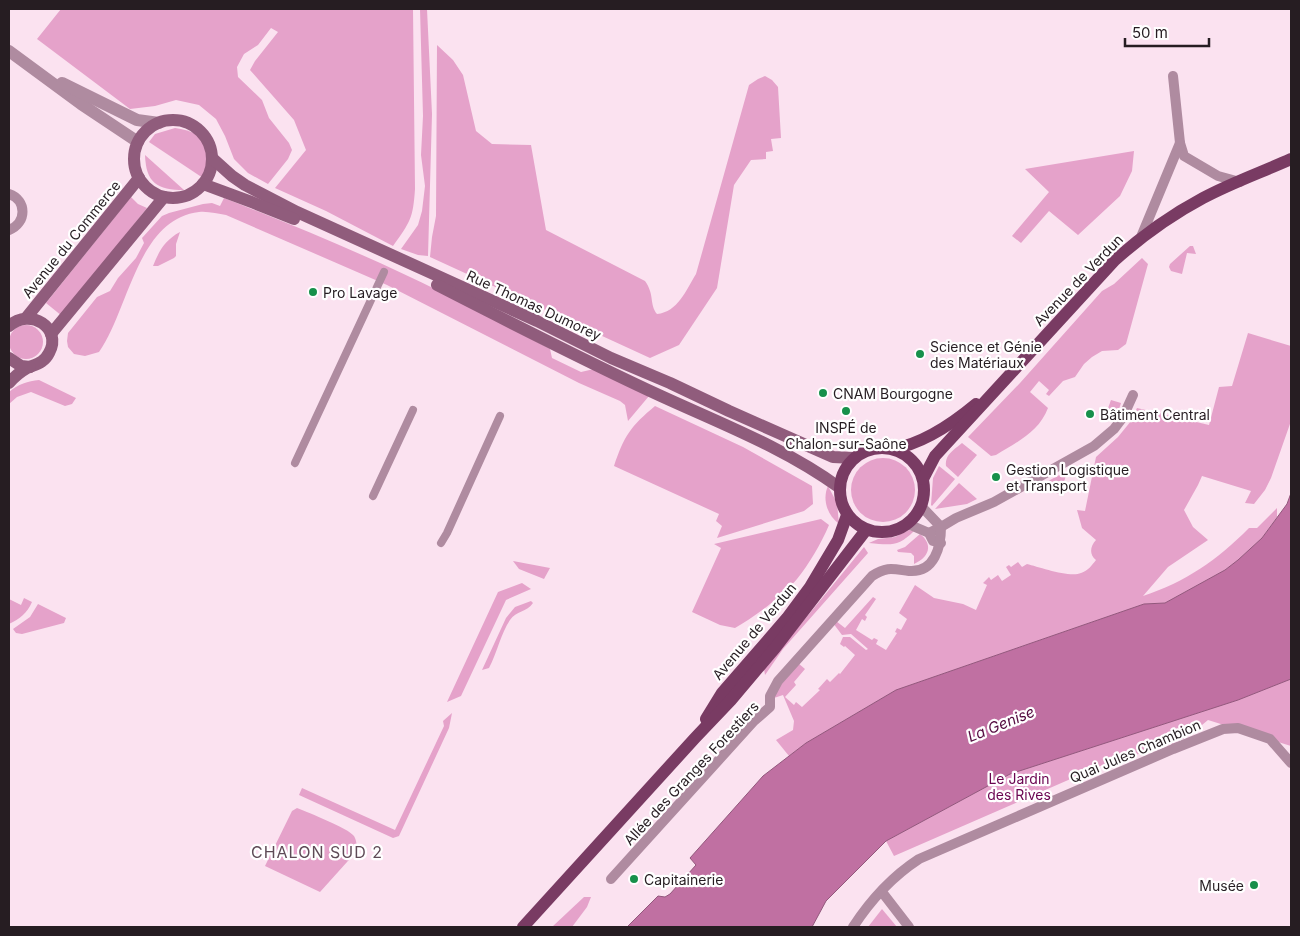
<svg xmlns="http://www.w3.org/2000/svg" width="1300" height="936" font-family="Inter,sans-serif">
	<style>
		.green { fill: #e5a2ca }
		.water { fill: #c070a2; stroke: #92577c }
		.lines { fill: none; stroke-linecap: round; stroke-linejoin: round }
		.pedestrian { stroke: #af8ba0; stroke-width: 8 }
		.minor { stroke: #af8ba0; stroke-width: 10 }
		.tertiary { stroke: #af8ba0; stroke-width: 12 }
		.secondary { stroke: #905c7c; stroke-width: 12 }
		.primary { stroke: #793b63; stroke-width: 12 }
		.poi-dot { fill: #17904b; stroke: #fff; stroke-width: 2 }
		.labels { text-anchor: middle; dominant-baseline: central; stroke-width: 4.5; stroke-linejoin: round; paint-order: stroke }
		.street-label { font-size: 14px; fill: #261d22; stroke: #fff }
		.poi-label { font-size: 14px; fill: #261d22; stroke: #fff; text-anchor: start }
		.park-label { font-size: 14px; fill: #6a0450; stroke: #fff }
		.water-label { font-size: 15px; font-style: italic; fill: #550c41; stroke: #fff }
		.quarter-label { font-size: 16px; letter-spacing: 1px; fill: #5f4b57; stroke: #fff }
	</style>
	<rect width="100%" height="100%" fill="#fbe2f0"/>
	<g class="green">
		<path d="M61 9H413L415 189C413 219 410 222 393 246L326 211 275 188 306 150 294 120 250 70 255 61 278 32 271 28 258 45 244 54 237 67 238 77 262 100 269 118 289 143 292 150 288 159 268 184 248 173 234 159 225 136 216 119 199 105 176 100 155 106 130 109 37 39Z"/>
		<polygon points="420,9 427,9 432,114 428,256 418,255 401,249 418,225 422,211 425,186 421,155 423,116"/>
		<path d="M437 45 453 60 463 75 476 131 492 144 531 145 546 230 645 281C655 295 649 304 657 314 678 312 686 290 696 274L749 85 758 79 765 76 772 80 778 87 781 138 771 139 773 151 766 152V159L751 160 734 185 717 288 679 345 650 358 430 257 432 237 436 216Z"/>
		<path d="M175 128C208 133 213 147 203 178L149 142 155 134Z"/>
		<polygon points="1134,151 1132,171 1120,196 1078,235 1049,211 1021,243 1012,236 1049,192 1025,169"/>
		<path d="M145 155 184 190C157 190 146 183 145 155Z"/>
		<polygon points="131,197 138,204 147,208 62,316 46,303"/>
		<path d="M224 198C298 227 371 257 443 293 479 311 515 330 550 349L552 358 581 372 594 369 649 396 628 421 625 405 620 401 579 383 387 285 226 215C218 214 208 211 199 212 137 219 129 310 99 352L85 356 74 354 68 347 67 341 68 333 97 297 110 291 118 278 136 258 144 243 142 238 162 216 169 213 203 204 212 203 220 206Z"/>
		<path d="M180 232 176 244V256L174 258 158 266H153C159 251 165 240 180 232Z"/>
		<polygon points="1190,246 1193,246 1196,254 1187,253 1182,274 1171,271 1169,267 1170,264"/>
		<path d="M1142 258 1148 264 1126 344 1118 350 1102 351 1092 357 1084 364 1075 377 1063 381 1049 396 1046 394 1049 390 1039 381 1030 392 1048 408C1039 432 1017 442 996 455L991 456 968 437 1020 383 1102 291 1114 284Z"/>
		<circle cx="26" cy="342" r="17"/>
		<path d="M1248 333 1291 346V421L1271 478 1265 490 1254 504 1245 503 1251 491 1202 476 1198 485 1184 510 1193 527 1208 540 1168 567 1143 596C1186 582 1217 560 1249 528H1257L1277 508V517L1262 538 1238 560 1225 570 1165 603 1144 604 896 690 806 743 789 756 776 740 793 730 794 721 783 695 774 698 776 687 798 663 805 669 794 682 796 685 785 697 794 705 796 702 802 707 820 690 818 689 827 679 830 682 839 673 840 674 855 655 845 646 844 647 840 644 843 637H850L866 650 868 649 851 634 842 635 833 623 836 621 845 628 873 597 876 599 865 615 867 617 865 621 862 619 856 630 872 640 874 638 878 640 876 644 886 650 897 633 895 632 897 628 901 630 907 619 899 613 915 585 934 598 963 604 976 610 987 585 983 583 989 577 991 580 998 575 1002 581 1011 575 1006 567 1009 565 1011 567 1018 562 1022 567 1027 564C1039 567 1070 578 1081 573 1088 571 1092 565 1096 560 1089 555 1090 546 1096 540L1082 528 1077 510 1085 511 1096 457 1118 437 1131 421 1137 408 1209 425 1219 387 1232 386Z"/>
		<path d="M39 380 76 398 72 404 65 406 31 392 17 397 9 404V392C18 384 28 381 39 380Z"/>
		<path d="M1111 400 1121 403C1119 411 1113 421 1103 422Z"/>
		<path d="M655 406 743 447 812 486 813 504 804 511 717 538 722 526 716 521 719 514 614 466C624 436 631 426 655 406Z"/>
		<path d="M962 443 977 455 958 477 946 466C945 454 954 450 962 443Z"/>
		<circle cx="883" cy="490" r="32"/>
		<polygon points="939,466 955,479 932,506 931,505 933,478"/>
		<polygon points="1063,473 1066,475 1061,494 1039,490 1039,486"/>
		<polygon points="959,483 977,499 967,504 935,509"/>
		<path d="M828 486 837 503 839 524C827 515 822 499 828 486Z"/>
		<path d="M821 519 829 525C821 544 809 564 797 579 783 596 754 617 735 628L720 625 692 612 721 548 714 544Z"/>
		<path d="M909 530 914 531C898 547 891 545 869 543L878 539 895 537Z"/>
		<path d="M920 534C933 544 930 557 914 564V556L911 553 898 552 897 550 905 547Z"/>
		<polygon points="864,547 868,553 783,649 765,675 764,669"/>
		<polygon points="513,561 550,568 544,579 519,569"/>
		<polygon points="522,583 531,589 506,600 461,696 447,702 498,592"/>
		<path d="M24 598 32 602C27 613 20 619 9 624V599L21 605Z"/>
		<path d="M531 601 533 603C527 612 516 611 510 620 501 633 497 653 489 668L482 670 506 618 515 607Z"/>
		<polygon points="38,604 66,618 64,623 22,634 16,633 13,629 30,617"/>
		<polygon points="1291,679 1291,746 1208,720 1190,735 1175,743 1105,764 894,856 886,841 1010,774 1238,700"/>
		<polygon points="452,713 449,728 399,836 393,838 299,795 302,788 395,830 444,726 443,721"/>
		<path d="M297 808C309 813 348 828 354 836 357 841 357 847 356 852L320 892 265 866 292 811Z"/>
		<polygon points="584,897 591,897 587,907 572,927 552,927"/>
		<polygon points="882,909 897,927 868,927"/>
	</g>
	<polygon class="water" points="1291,493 1291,679 1238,700 1010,774 886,841 826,901 812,927 627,927 658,896 665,897 670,894 696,865 690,858 763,776 806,743 896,690 1144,604 1165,603 1225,570 1238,560 1262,538 1287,504"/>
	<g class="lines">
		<g class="pedestrian">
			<polyline points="295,463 384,272"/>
			<polyline points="373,496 413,410"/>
			<polyline points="441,543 447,533 500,416"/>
		</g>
		<g class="minor">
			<polyline points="1173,76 1180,143 1184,156 1218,176 1240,182"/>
			<path d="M9 194C27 200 27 223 9 230"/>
			<polyline points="1141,237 1180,143"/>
			<polyline points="921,506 941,527 929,533"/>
			<polyline points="908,524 929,533 933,541 941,543"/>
			<path d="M611 879 754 721 770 707V696L778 681 872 576C887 566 893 569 909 571 935 573 941 546 941 527L956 518 994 502 1094 446 1114 429 1123 417 1133 395"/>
			<polyline points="882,892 909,927"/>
			<path d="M853 927C870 901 893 876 919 859L1173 749 1223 729 1238 728 1270 739 1291 763"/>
		</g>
		<g class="tertiary">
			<polyline points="9,51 81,104 138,142"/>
			<polyline points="62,83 137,120 159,123"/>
		</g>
		<g class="secondary">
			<circle cx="173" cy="159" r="39"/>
			<polyline points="212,158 232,176 245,185 297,212 537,321 611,358 670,383 729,411 833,457 854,458"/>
			<polyline points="203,184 254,203 294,219"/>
			<path d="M437 285C511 323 585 361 661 396 722 424 785 448 840 488"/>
			<polyline points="26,318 139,178"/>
			<path d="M9 326C30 307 63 328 49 353 44 363 36 364 27 368 20 372 14 377 9 383"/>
			<polyline points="51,334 164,197"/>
			<polyline points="9,358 21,366 30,367"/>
		</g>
		<g class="primary">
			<circle cx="882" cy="490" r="42"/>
			<path d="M892 449C923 444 952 424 976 404"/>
			<path d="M923 479 935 456 1115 260C1142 236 1171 215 1203 198 1231 183 1262 172 1291 159"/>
			<polyline points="706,719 722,693 787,618 810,587 838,540 847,515"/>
			<polyline points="523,927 695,738 731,700 775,648 866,530"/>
		</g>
	</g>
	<g class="poi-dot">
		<circle cx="313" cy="292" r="5"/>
		<circle cx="920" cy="354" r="5"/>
		<circle cx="823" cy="393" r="5"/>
		<circle cx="846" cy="411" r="5"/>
		<circle cx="1090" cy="414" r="5"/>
		<circle cx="996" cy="477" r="5"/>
		<circle cx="634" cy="879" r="5"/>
		<circle cx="1254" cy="885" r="5"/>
	</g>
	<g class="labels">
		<g class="street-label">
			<text transform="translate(71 239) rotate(-51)">Avenue du Commerce</text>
			<text transform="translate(1078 280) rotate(-46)">Avenue de Verdun</text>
			<text transform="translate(534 305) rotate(25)">Rue Thomas Dumorey</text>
			<text transform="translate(754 631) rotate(-50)">Avenue de Verdun</text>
			<text transform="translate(1135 751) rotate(-23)">Quai Jules Chambion</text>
			<text transform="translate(691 773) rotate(-47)">Allée des Granges Forestiers</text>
		</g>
		<g class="poi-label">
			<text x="323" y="292">Pro Lavage</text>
			<text x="930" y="346">Science et Génie<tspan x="930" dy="16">des Matériaux</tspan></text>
			<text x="833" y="393">CNAM Bourgogne</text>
			<text x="1100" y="414">Bâtiment Central</text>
			<text x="846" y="427" text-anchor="middle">INSPÉ de<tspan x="846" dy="16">Chalon-sur-Saône</tspan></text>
			<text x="1006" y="469">Gestion Logistique<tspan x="1006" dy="16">et Transport</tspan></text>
			<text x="644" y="879">Capitainerie</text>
			<text x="1244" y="885" text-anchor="end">Musée</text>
		</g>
		<g class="park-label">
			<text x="1019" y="778">Le Jardin<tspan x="1019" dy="16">des Rives</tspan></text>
		</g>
		<g class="water-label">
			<text transform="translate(1001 724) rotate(-22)">La Genise</text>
		</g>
		<g class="quarter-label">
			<text x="317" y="852">CHALON SUD 2</text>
		</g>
	</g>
	<rect width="1300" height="936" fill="none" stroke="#261d22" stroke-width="20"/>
	<path d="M1125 38v8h84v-8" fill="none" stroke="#261d22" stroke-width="2.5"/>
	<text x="1132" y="38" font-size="15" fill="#261d22" stroke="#ffffff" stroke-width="4" paint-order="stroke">50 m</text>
</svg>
